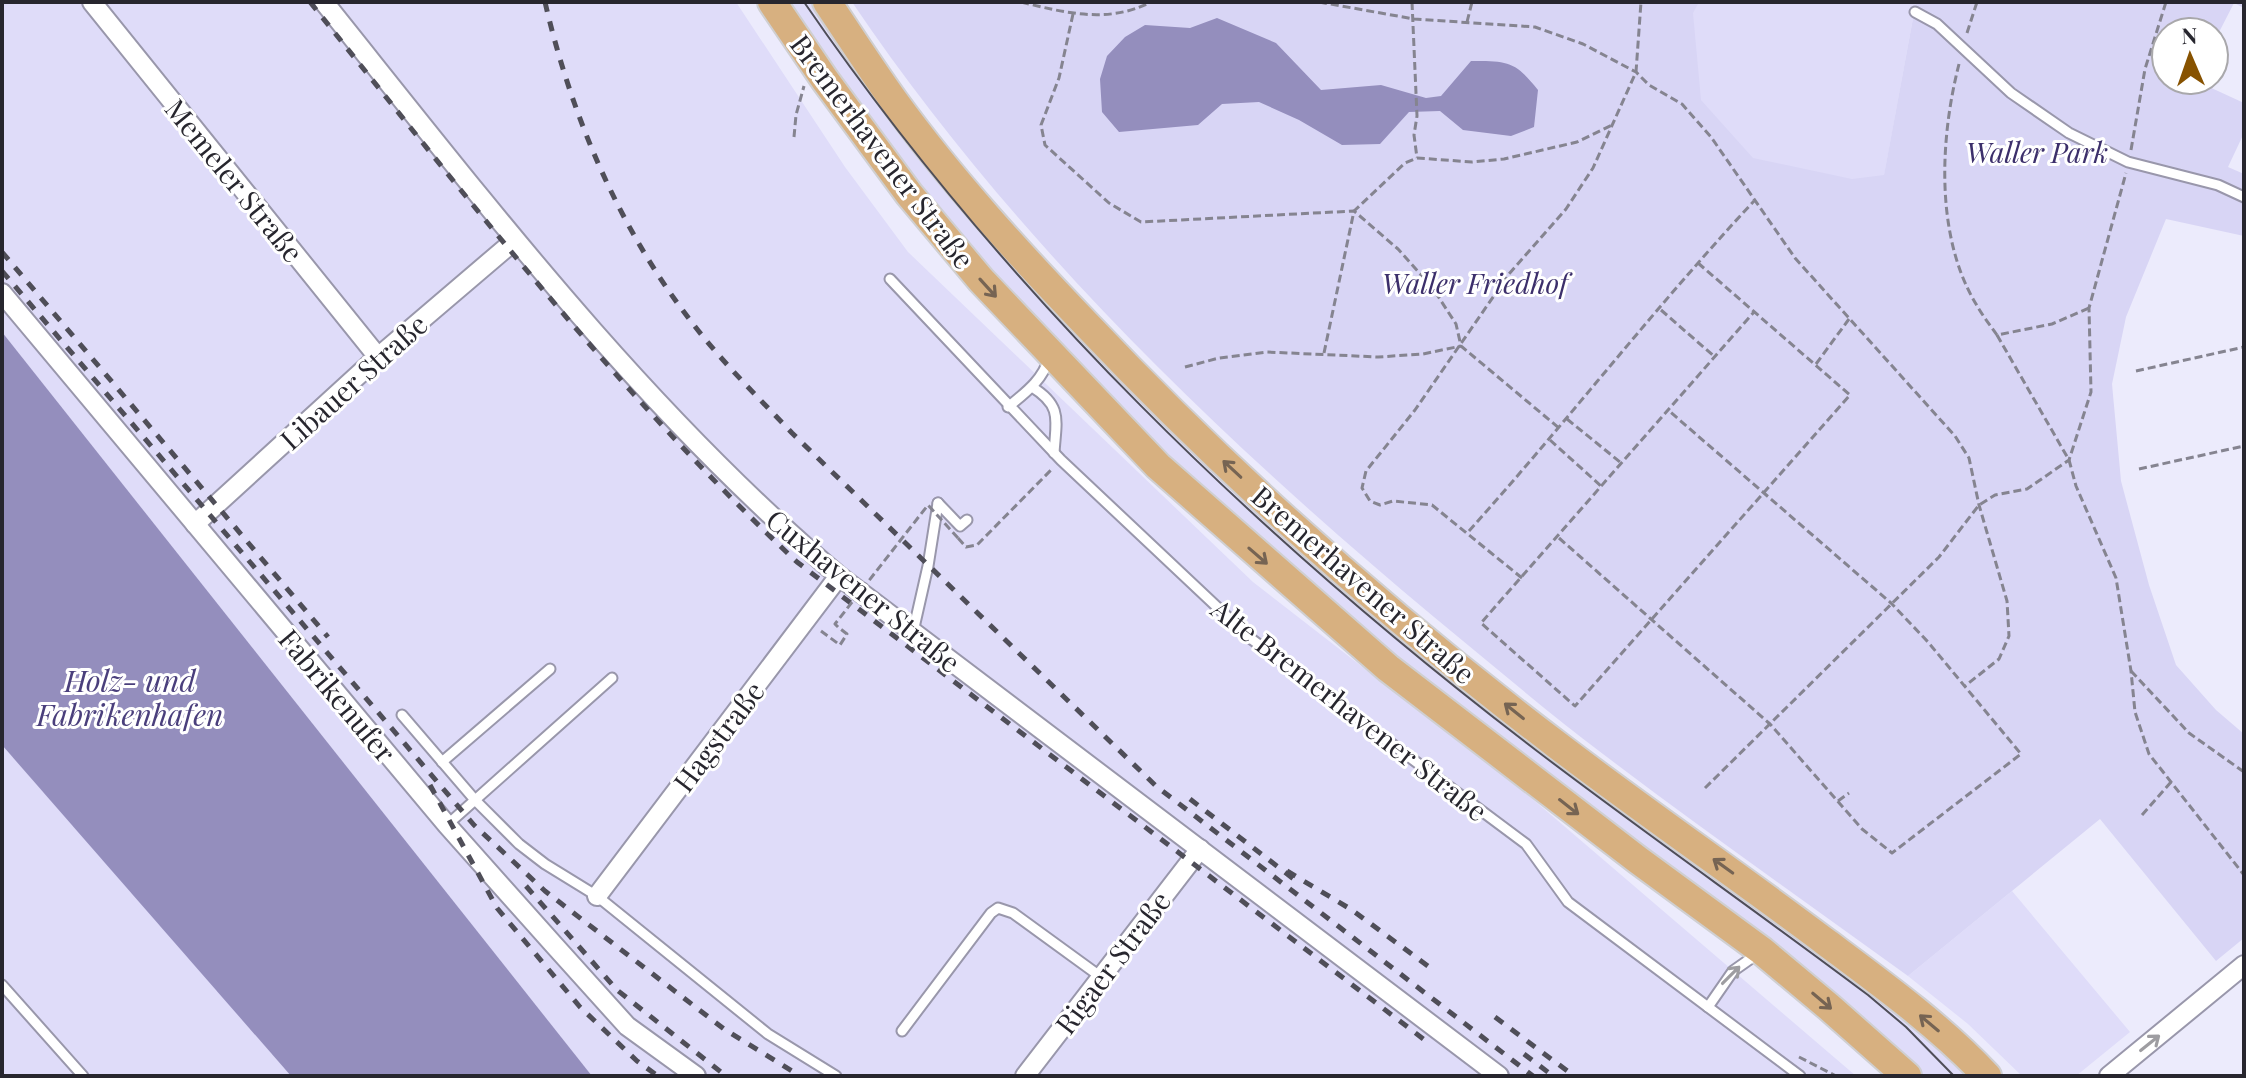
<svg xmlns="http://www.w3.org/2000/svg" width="2246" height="1078" font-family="'Playfair Display',serif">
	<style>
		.built { fill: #dfdcf9 }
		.green { fill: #d8d5f5 }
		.water { fill: #948ebd }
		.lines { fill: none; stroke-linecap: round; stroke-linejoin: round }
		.lane-casing { stroke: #9997ab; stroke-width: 13 }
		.street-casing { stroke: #9997ab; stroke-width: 22 }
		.primary-casing { stroke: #cfcfd1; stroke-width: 32 }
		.path { stroke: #858490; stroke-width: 3; stroke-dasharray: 8 4; stroke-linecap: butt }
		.lane { stroke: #fff; stroke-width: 9 }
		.street { stroke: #fff; stroke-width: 18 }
		.primary { stroke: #d7b080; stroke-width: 28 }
		.tram { stroke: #4f4e58; stroke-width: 2 }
		.rail { stroke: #4f4e58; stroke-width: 5; stroke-dasharray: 10 10; stroke-linecap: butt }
		.path-bridge { stroke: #858490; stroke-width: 3; stroke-dasharray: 8 4; stroke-linecap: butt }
		.oneway { stroke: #766453 }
		.oneway2 { stroke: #9e9da1 }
		.labels { text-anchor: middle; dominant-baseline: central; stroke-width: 6; stroke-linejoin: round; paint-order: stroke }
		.street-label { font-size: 28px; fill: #27262e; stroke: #fff }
		.park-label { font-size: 28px; font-style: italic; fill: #3c2f6b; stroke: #fff }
		.water-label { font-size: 30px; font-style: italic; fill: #4a3f7c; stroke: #fff }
	</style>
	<rect width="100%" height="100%" fill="#ecebfc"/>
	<g class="built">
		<polygon points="2,2 736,2 845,167 908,252 1253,582 1529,796 1856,1076 592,1076 2,332"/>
		<polygon points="783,2 815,2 1218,469 1854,975 1974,1076 1924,1076 1859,1013 1470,723 1209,500 963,247"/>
		<polygon points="1674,2 1916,2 1884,176 1835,223 1749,176 1680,90"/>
		<polygon points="2,745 175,941 291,1076 2,1076"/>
		<polygon points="2012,891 2130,1032 2076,1076 2022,1076 1968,1024 1908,976"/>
	</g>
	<path class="green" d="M852 2H1699L1693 13 1701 100 1753 158 1852 179 1884 175 1916 2H2244V8L2234 3 2214 42V32H2166V80H2194L2244 103V133L2228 167 2244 174V236L2166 219 2126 317 2112 384 2121 481 2149 585 2176 665 2216 710 2244 734V938L2216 961 2100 819 1908 976C1806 902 1703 830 1603 754 1545 710 1490 663 1434 617 1217 436 1010 236 852 2Z"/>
	<g class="water">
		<path d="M1217 18 1276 43 1321 90 1381 85 1426 98 1441 96 1471 61C1508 61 1515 61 1538 90L1534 127 1511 136 1463 130 1440 111 1409 112 1380 144 1342 145 1299 120 1259 102 1222 104 1198 125 1119 132 1102 112 1100 79 1107 56 1125 37 1145 25 1190 28Z"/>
		<polygon points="2,332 592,1076 291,1076 2,745"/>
	</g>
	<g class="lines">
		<g class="lane-casing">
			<g id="lane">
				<polyline points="1915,12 1937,24 2011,93 2069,133 2128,162 2218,185 2244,197"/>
				<polyline points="890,279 1061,460 1250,638 1526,844 1568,902 1800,1076"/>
				<path d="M1032 387C1063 406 1056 421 1054 453"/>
				<path d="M1008 407C1025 393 1043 380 1049 358"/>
				<polyline points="938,503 960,526 967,520"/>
				<polyline points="913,632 928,566 938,503"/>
				<polyline points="402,715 475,800 519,844 545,864 597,896 768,1034 836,1076"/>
				<polyline points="442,762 550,669"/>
				<polyline points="447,825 612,678"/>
				<polyline points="2,985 83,1076"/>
				<polyline points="1708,1007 1733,971 1760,952"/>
				<polyline points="902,1031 991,913 998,908 1013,913 1101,977"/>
			</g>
		</g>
		<g class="street-casing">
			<g id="street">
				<polyline points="92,2 378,357"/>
				<path d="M324 2C485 203 642 409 839 576L1499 1076"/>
				<polyline points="2,293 447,825 554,945 627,1026 696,1076"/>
				<polyline points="195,524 378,357 514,241"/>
				<polyline points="597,896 839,576"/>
				<polyline points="1025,1076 1200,849"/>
				<polyline points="2109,1076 2244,965"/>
			</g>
		</g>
		<g class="primary-casing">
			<g id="primary">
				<polyline points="772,2 825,80 909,194 981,280 1158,466 1388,668 1638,860 1762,951 1829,1007 1907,1076"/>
				<path d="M827 2C849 35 871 69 894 101 952 181 1019 254 1087 325 1231 477 1390 618 1557 745 1646 813 1738 876 1827 943 1882 984 1940 1026 1987 1076"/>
			</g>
		</g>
		<g class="path">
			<path d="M1021 2C1066 13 1108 24 1151 2"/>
			<polyline points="1319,2 1414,19 1535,27 1583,44 1636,72 1649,85 1682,104 1711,137 1795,258 1955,436 1969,458 1979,505 2007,601 2009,636 1999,659 1965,686"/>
			<polyline points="1412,2 1417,116 1414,135 1417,158"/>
			<polyline points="1073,14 1059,78 1041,125 1045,145 1109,203 1141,222 1354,211 1398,249 1432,287 1456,324 1461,346 1559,428"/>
			<polyline points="1467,22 1472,2"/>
			<polyline points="1967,33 1977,2"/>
			<path d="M1959 64C1940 138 1935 236 1976 304 1982 315 1990 325 1997 335L2052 324 2089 308"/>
			<polyline points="794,137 796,115 804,86"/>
			<polyline points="2131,150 2145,69 2166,2"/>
			<polyline points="1698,263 1850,395 1575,706 1481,623 1754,312"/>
			<polyline points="1661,310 1715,357"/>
			<polyline points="1997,335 2069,460 2076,486 2116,578 2131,671 2135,712 2149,754 2244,875"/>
			<polyline points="1324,353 1354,211 1405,163 1417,158 1472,162 1504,159 1577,142 1614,124"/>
			<polyline points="1816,364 1849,319"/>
			<polyline points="1185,367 1219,358 1267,352 1378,357 1423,354 1461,346"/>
			<polyline points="2136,371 2244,347"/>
			<polyline points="1567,419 1620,462"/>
			<polyline points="1550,440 1601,486"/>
			<polyline points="2139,469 2244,446"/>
			<path d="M1469 531C1566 423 1655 307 1754 201"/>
			<polyline points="958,538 966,547 977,545 1051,470"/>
			<polyline points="1559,538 1770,724 1862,829 1892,853 2021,754 1928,642 1891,603 1668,410"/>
			<polyline points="1522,578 1432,505 1393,501 1380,505 1370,501 1362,488 1366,471 1415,410 1509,274 1566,209 1593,168 1636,72 1641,2"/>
			<polyline points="821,631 840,645 847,634 838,627"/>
			<polyline points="2131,671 2189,733 2244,772"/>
			<polyline points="1705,788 1939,557 1979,505 1995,495 2027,489 2069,460 2091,392 2089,308 2126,173"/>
			<polyline points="1838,801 1849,793"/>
			<polyline points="2142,815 2171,782"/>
			<polyline points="1799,1057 1836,1076"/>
		</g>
		<use href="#lane" class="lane"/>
		<use href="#street" class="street"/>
		<use href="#primary" class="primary"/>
		<path class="tram" d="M804 2C1004 293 1257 537 1537 751 1646 834 1759 913 1868 995L1906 1027 1954 1076"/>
		<g class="rail">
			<path d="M310 2C465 195 616 392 797 562L1426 1041"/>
			<path d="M545 2C571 115 619 228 690 320 721 361 757 396 792 433L1156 786 1533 1076"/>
			<polyline points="2,252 328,637"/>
			<polyline points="2,271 474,825 545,891 724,1029 800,1076"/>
			<polyline points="430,785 497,908 580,1007 637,1061 658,1076"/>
			<polyline points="1190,799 1295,880"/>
			<polyline points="1287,871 1352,910 1432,969"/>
			<polyline points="526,886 617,990 726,1076"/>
			<polyline points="1495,1017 1574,1076"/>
			<polyline points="1524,1054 1553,1076"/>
		</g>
		<polyline class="path-bridge" points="838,627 835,624 928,505 958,538"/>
	</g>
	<defs><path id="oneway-shaft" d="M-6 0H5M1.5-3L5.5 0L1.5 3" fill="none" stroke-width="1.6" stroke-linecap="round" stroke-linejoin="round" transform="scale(2)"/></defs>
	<g class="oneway">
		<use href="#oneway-shaft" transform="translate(988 288) rotate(48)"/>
		<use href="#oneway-shaft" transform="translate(1232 469) rotate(-137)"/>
		<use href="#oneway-shaft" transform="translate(1258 556) rotate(41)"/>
		<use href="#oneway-shaft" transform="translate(1514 711) rotate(-141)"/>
		<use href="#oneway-shaft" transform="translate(1569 807) rotate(38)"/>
		<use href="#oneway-shaft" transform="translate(1723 866) rotate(-144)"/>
		<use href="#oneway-shaft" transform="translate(1822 1001) rotate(40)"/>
		<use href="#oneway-shaft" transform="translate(1929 1023) rotate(-140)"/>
	</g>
	<g class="oneway2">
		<use href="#oneway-shaft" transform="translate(1731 975) rotate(-45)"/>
		<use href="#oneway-shaft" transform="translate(2150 1043) rotate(-39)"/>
	</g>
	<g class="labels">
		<g class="street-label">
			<text transform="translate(883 151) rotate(53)">Bremerhavener Straße</text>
			<text transform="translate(235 180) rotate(51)">Memeler Straße</text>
			<text transform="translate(353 381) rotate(-42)">Libauer Straße</text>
			<text transform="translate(1364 584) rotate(41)">Bremerhavener Straße</text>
			<text transform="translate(864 590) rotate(39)">Cuxhavener Straße</text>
			<text transform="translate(338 695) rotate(50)">Fabrikenufer</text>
			<text transform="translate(1350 709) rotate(38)">Alte Bremerhavener Straße</text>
			<text transform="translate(718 736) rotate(-53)">Hagstraße</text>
			<text transform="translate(1112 962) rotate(-53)">Rigaer Straße</text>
		</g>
		<g class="park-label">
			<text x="2037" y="151">Waller Park</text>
			<text x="1475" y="282">Waller Friedhof</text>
		</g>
		<g class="water-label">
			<text x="130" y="680">Holz- und<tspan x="130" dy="34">Fabrikenhafen</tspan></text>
		</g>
	</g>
	<rect width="2246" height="1078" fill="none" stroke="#27262e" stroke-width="8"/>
	<g transform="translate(2190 56) rotate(358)"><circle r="38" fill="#ffffff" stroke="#a9a8ab" stroke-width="2"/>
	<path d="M0-6L14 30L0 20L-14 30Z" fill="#875200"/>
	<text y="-12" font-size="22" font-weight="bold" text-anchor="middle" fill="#27262e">N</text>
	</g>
</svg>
